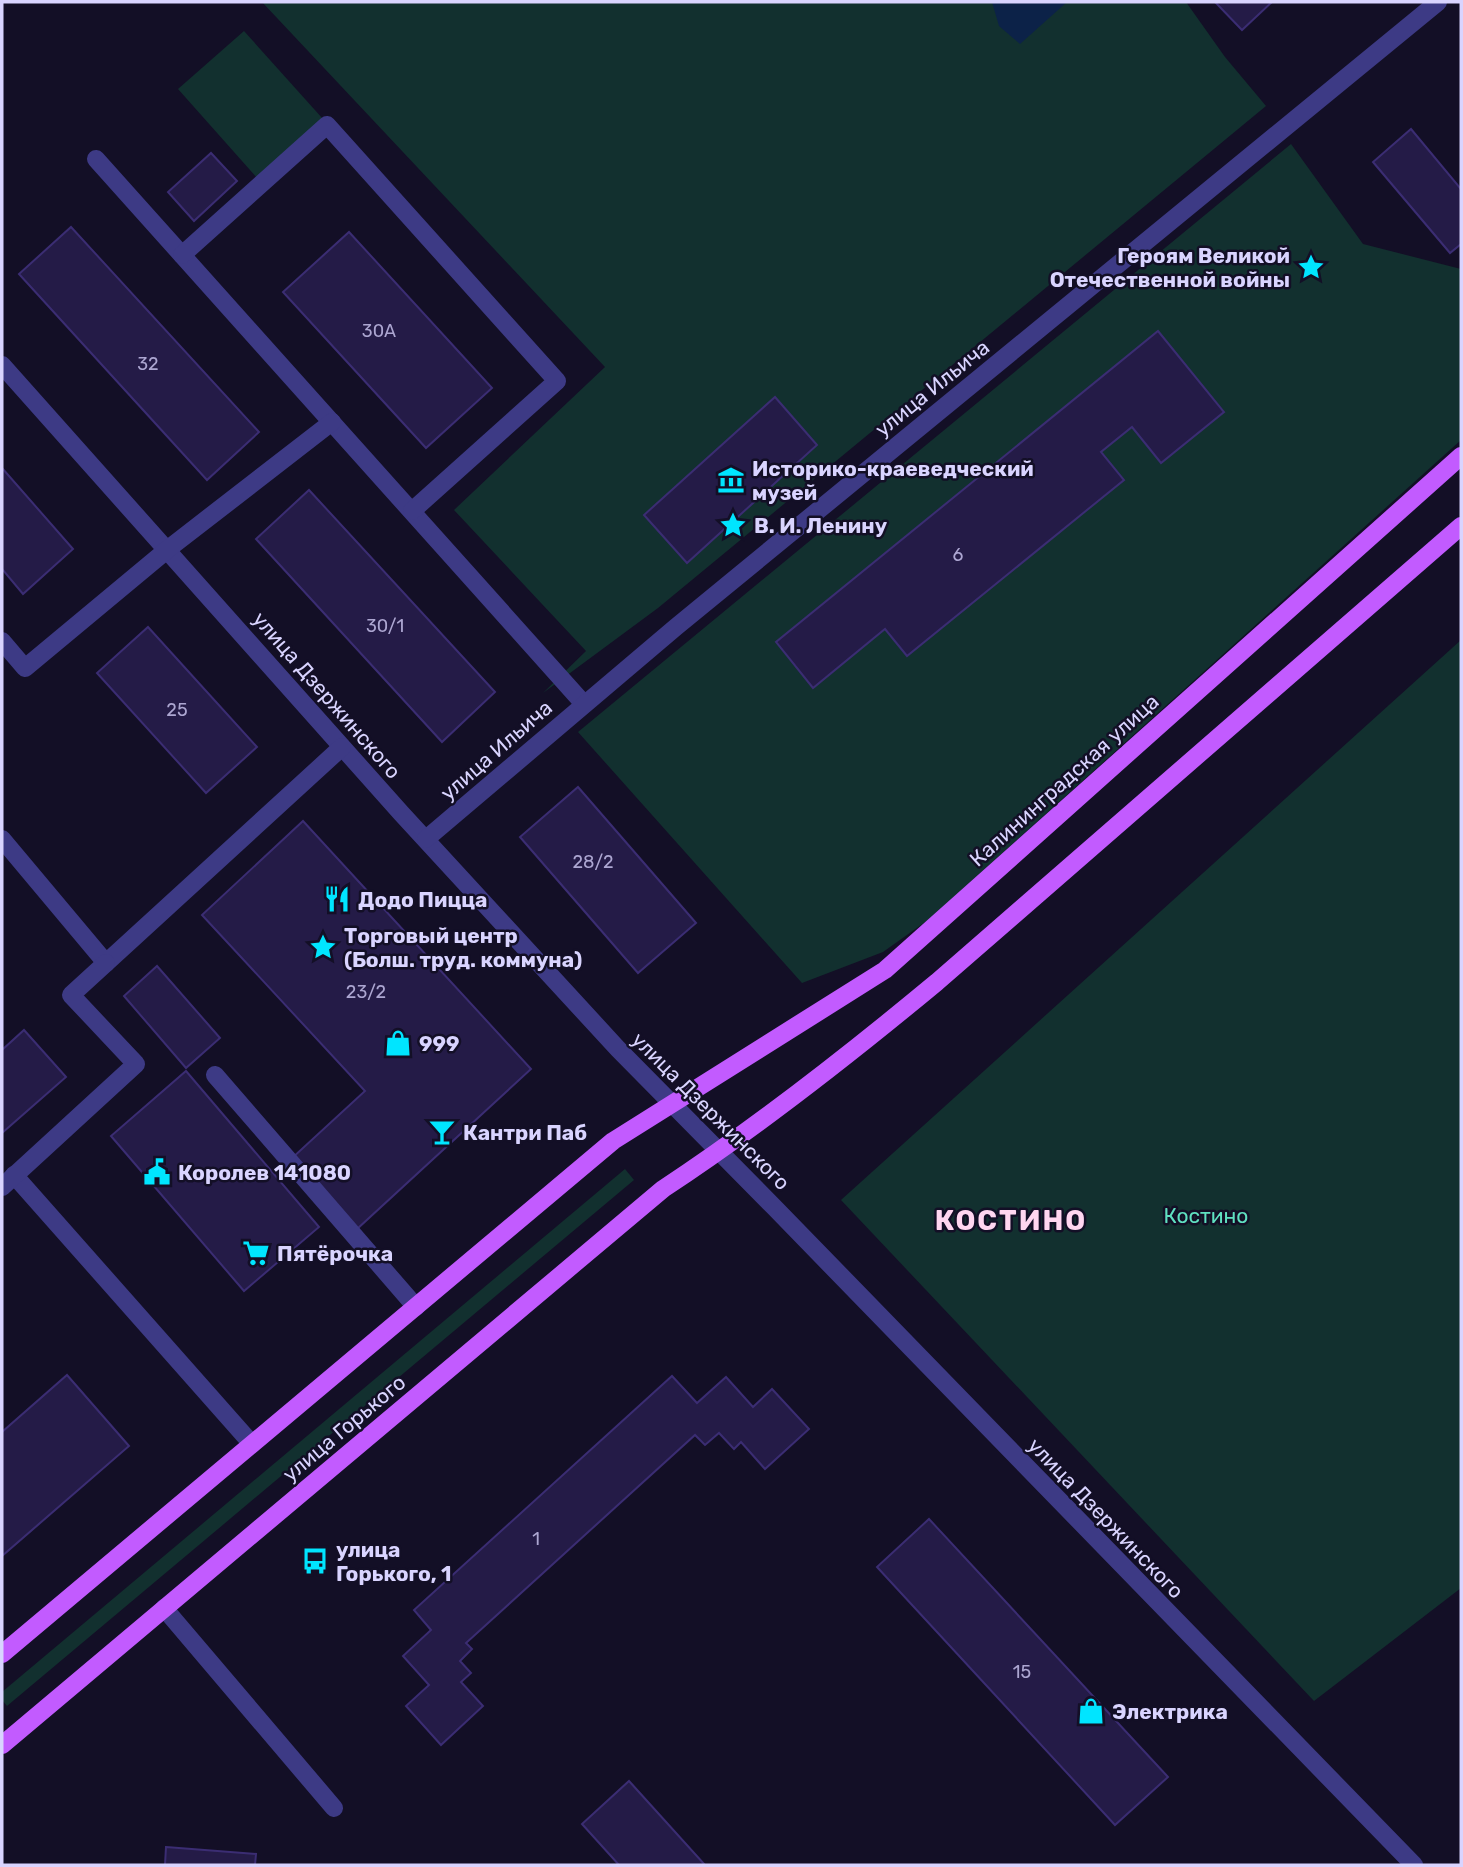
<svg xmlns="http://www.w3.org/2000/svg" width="1463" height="1867" font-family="Rubik,sans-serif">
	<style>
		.green { fill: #12302f }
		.water { fill: #0c2248 }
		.building { fill: #241b47; stroke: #3b2d73; stroke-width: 2 }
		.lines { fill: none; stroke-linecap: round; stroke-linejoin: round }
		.minor { stroke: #3d3a85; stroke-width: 18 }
		.major { stroke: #c25bff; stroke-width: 18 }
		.labels { text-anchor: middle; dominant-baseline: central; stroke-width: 5; stroke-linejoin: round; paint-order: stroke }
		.number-label { font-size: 18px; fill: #aca6d1 }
		.poi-label { font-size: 21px; font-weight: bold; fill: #d9d4ff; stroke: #130f26; text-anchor: start }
		.street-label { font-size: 21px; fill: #d9d4ff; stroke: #130f26 }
		.park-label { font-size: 21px; fill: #5fe0c0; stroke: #130f26 }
		.district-label { font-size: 28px; font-weight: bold; letter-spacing: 2px; fill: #ffd6f0; stroke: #130f26 }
	</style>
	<rect width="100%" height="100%" fill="#130f26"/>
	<g class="green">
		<polygon points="262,2 1186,2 1225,57 1266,106 658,608 543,693 586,651 454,510 605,367"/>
		<polygon points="244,31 323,119 257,178 178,89"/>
		<polygon points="1291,144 1363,244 1461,269 1461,440 928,920 883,952 802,983 578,732"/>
		<polygon points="1461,640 1461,1588 1314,1701 841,1200"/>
		<polygon points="625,1169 634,1180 7,1706 2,1700 2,1692"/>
	</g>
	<polygon class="water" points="992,2 1067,2 1020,44 999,26"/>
	<g class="building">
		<polygon points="1215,2 1272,2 1242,30"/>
		<polygon points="1411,129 1461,189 1461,244 1450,253 1373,162"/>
		<polygon points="211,153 237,181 194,221 168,192"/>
		<polygon points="71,227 259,432 207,480 19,274"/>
		<polygon points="349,232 492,388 426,448 283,292"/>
		<polygon points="1158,331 1224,412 1161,463 1132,427 1101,452 1124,480 907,656 885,629 813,688 776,642"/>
		<polygon points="775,397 817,445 687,563 644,515"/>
		<polygon points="2,468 73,549 23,594 2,569"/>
		<polygon points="309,490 495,692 442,742 256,539"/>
		<polygon points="148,627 257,747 206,793 97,673"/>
		<polygon points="578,787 696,923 638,973 520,837"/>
		<polygon points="303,821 531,1069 357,1229 291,1159 365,1091 202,915"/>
		<polygon points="157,966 220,1038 186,1068 124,996"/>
		<polygon points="24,1030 66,1077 2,1133 2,1050"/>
		<polygon points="186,1071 319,1227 244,1291 111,1136"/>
		<polygon points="67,1375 129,1446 2,1556 2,1432"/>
		<polygon points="672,1376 697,1403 726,1377 753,1407 772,1389 809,1429 765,1469 741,1442 734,1449 719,1433 705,1445 695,1435 466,1643 472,1649 460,1661 471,1673 461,1682 483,1706 441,1745 406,1706 429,1685 403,1656 431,1630 414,1610"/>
		<polygon points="929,1519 1168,1777 1115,1825 877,1567"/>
		<polygon points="629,1781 705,1865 619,1865 582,1824"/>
		<polygon points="166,1847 256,1854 255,1865 165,1865"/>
	</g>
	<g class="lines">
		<g class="minor">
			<polyline points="96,159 584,704"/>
			<polyline points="182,255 327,125 557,381 412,511"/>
			<polyline points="2,365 401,813 618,1049 774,1207 1414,1865"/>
			<polyline points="2,641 25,668 168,549 332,422"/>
			<polyline points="2,839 106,963 342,747"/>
			<polyline points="426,839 676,627 1438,2"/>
			<polyline points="215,1075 416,1307"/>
			<polyline points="14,1175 252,1444"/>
			<polyline points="2,1187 136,1064 71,995 106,963"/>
			<polyline points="164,1608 334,1808"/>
		</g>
		<g class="major">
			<polyline points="2,1654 613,1141 885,970 1461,456"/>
			<path d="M2 1745 663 1189C759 1126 849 1055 937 982L1461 526"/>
		</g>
	</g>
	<defs>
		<g id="sight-bare" transform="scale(2.1)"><path d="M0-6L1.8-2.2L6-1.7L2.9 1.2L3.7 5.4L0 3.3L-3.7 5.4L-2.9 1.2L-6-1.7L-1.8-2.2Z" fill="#00e5ff" stroke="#130f26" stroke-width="2.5" paint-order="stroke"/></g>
		<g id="museum-bare" transform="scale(2.1)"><path d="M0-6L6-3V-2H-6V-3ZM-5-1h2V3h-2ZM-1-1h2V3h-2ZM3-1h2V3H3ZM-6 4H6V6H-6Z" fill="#00e5ff" stroke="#130f26" stroke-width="2.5" paint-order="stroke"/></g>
		<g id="restaurant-bare" transform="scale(2.1)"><path d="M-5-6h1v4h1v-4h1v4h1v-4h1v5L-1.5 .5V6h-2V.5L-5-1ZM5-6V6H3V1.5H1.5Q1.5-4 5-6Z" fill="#00e5ff" stroke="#130f26" stroke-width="2.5" paint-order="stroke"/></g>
		<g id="shop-bare" transform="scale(2.1)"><path d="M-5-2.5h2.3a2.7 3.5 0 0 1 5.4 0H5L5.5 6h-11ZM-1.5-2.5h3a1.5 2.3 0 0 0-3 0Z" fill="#00e5ff" stroke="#130f26" stroke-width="2.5" paint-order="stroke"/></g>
		<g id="bar-bare" transform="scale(2.1)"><path d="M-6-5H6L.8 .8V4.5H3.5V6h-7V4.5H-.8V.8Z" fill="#00e5ff" stroke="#130f26" stroke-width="2.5" paint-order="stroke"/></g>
		<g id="civic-bare" transform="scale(2.1)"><path d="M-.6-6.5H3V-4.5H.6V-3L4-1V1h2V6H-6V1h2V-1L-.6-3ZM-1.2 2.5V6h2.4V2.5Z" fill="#00e5ff" stroke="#130f26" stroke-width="2.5" paint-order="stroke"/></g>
		<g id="supermarket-bare" transform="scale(2.1)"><path d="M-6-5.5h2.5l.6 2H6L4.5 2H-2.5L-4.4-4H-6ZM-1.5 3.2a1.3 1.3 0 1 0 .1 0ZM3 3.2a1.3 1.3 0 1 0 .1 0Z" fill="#00e5ff" stroke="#130f26" stroke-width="2.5" paint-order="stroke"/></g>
		<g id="bus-bare" transform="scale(2.1)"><path d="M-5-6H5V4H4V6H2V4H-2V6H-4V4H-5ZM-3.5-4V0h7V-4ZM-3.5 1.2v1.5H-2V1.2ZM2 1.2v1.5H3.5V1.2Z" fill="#00e5ff" stroke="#130f26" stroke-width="2.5" paint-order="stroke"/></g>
	</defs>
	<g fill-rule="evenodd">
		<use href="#sight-bare" x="1311" y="267"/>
		<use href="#museum-bare" x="731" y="480"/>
		<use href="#sight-bare" x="733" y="525"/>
		<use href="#restaurant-bare" x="337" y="899"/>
		<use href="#sight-bare" x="323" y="947"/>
		<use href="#shop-bare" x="398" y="1043"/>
		<use href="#bar-bare" x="442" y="1132"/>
		<use href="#civic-bare" x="157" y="1172"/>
		<use href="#supermarket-bare" x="256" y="1253"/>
		<use href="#bus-bare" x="315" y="1561"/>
		<use href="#shop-bare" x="1091" y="1711"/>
	</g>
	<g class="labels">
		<g class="number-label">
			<text x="379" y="331">30А</text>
			<text x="148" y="364">32</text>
			<text x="958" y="555">6</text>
			<text x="385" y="626">30/1</text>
			<text x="177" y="710">25</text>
			<text x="593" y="862">28/2</text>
			<text x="366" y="992">23/2</text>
			<text x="536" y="1539">1</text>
			<text x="1022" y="1672">15</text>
		</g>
		<g class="poi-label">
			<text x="1290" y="255" text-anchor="end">Героям Великой<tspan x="1290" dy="24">Отечественной войны</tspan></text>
			<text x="752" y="468">Историко-краеведческий<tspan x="752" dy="24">музей</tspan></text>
			<text x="754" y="525">В. И. Ленину</text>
			<text x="358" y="899">Додо Пицца</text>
			<text x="344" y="935">Торговый центр<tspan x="344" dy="24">(Болш. труд. коммуна)</tspan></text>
			<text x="419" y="1043">999</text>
			<text x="463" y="1132">Кантри Паб</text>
			<text x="178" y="1172">Королев 141080</text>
			<text x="277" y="1253">Пятёрочка</text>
			<text x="336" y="1549">улица<tspan x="336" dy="24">Горького, 1</tspan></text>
			<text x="1112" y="1711">Электрика</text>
		</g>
		<g class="street-label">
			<text transform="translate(932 388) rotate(-39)">улица Ильича</text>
			<text transform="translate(327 695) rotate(49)">улица Дзержинского</text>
			<text transform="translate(496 750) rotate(-41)">улица Ильича</text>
			<text transform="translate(1064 780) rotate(-42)">Калининградская улица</text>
			<text transform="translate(711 1111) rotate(45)">улица Дзержинского</text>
			<text transform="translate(344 1428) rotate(-40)">улица Горького</text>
			<text transform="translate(1106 1518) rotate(46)">улица Дзержинского</text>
		</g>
		<g class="park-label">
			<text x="1206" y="1215">Костино</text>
		</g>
		<g class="district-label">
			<text x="1011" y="1220">КОСТИНО</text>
		</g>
	</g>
	<rect width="1463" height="1867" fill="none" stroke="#d9d4ff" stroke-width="7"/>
</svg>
